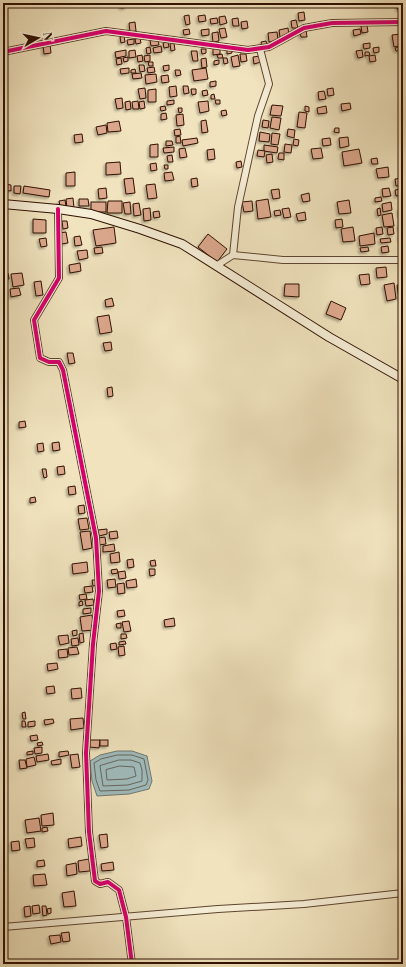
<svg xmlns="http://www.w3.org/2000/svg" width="406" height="967" font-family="'Libre Bodoni',serif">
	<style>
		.water { fill: #9fbbbc; stroke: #727771 }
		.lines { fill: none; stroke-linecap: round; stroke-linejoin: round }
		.shore { stroke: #67665e; stroke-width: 1 }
		.building { fill: #dca88d; stroke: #2f1000; filter: url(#shadow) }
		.minor-casing { stroke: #5f4530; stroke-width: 8 }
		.secondary-casing { stroke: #2f1000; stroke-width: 10 }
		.minor { stroke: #f5edd5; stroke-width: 6 }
		.secondary { stroke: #f5edd5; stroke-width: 8 }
		.cycleway-casing { stroke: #f5edd5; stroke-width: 6 }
		.cycleway { stroke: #d6006c; stroke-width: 4 }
	</style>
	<defs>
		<filter id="shadow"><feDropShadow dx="-2" dy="2" stdDeviation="1" flood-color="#0004"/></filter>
	</defs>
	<rect width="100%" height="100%" fill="#f0e3be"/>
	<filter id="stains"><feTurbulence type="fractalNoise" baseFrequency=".005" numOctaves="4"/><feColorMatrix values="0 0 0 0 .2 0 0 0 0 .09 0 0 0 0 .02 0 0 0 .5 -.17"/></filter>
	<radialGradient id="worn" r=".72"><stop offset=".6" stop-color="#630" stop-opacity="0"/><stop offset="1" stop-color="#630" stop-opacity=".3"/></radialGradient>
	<polygon class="water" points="117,751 132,751 147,756 152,781 149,789 129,794 97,796 92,781 90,761 100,755"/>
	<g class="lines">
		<g class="shore">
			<polygon points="118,755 132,755 144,759 148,780 146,785 129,790 100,791 96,780 94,763 101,759"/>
			<polygon points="119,760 131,760 140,763 142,770 142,781 128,785 103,786 100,766"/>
			<polygon points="120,766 134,767 136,776 127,779 107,780 106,770"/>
		</g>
	</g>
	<g class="building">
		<polygon points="126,3 127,7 121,8 121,4"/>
		<polygon points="397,3 403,3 403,9 398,10"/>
		<polygon points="304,12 305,20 299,21 298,13"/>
		<polygon points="189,15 190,24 186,25 184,16"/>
		<polygon points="205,15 206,21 199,22 198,16"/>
		<polygon points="225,16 227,23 220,25 219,17"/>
		<polygon points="217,18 218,23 211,24 210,19"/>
		<polygon points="238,18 239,26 233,26 232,19"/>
		<polygon points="296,20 298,28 292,28 291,21"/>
		<polygon points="247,21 248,28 242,29 241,22"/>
		<polygon points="135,22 136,31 130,32 129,23"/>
		<polygon points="367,25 368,32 362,33 361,26"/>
		<polygon points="225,28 227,37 221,38 219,29"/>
		<polygon points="288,28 289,36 280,37 279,30"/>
		<polygon points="189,29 190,34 184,35 183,30"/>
		<polygon points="209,29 209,35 202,36 201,30"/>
		<polygon points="360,29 361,34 354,36 353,30"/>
		<polygon points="306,30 307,37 301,37 300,31"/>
		<polygon points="218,32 219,41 213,42 212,33"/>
		<polygon points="277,32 278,40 269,42 268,33"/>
		<polygon points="401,34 402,45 394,47 392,35"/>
		<polygon points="124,36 125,42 121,43 120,37"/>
		<polygon points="43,38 44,41 37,42 37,39"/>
		<polygon points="140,38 141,43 136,44 135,39"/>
		<polygon points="134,39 134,44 128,45 127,40"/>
		<polygon points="158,39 159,45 151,46 150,40"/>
		<polygon points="266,41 267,45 262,46 261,42"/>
		<polygon points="168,42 169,47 164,48 163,43"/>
		<polygon points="174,43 175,50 171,51 170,44"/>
		<polygon points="370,43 370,48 364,49 363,44"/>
		<polygon points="50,44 51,53 44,54 43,45"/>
		<polygon points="161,46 162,52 154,53 153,48"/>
		<polygon points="150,47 151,53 147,54 146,48"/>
		<polygon points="379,47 379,52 374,53 373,48"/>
		<polygon points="401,47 401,50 396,51 395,48"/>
		<polygon points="220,48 220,54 213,55 213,49"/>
		<polygon points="201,49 206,49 206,53 202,54"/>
		<polygon points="231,49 232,53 227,54 227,50"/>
		<polygon points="126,50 126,56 116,58 115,52"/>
		<polygon points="135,50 136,57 129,58 129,51"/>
		<polygon points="362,50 363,57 358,58 356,51"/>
		<polygon points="191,51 197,51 198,61 193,61"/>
		<polygon points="365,52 369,52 370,55 365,56"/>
		<polygon points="222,54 223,58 218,58 217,55"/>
		<polygon points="240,54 246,54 247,61 241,62"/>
		<polygon points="142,55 143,61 138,62 137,56"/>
		<polygon points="150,55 150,61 145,62 144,56"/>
		<polygon points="238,55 240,66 233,67 231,57"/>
		<polygon points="375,55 376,61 370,62 369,56"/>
		<polygon points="260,56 261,62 254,64 253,57"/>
		<polygon points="128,57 128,61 124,62 123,58"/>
		<polygon points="121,58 122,64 117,65 116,59"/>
		<polygon points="206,58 207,67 202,68 201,59"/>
		<polygon points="223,58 227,58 228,63 224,64"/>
		<polygon points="219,60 219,64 214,65 214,61"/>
		<polygon points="148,62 153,62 153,66 149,66"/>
		<polygon points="139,65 144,65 145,71 140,72"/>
		<polygon points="169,65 169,70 164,71 163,66"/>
		<polygon points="154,67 155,72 148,73 147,68"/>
		<polygon points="129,68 129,73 121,74 120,69"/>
		<polygon points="206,68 208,79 194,81 192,70"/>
		<polygon points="135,69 136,73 131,73 131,70"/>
		<polygon points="175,70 180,70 181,75 176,76"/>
		<polygon points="141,73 142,78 133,79 132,74"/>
		<polygon points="156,74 157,82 146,84 145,75"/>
		<polygon points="168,75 169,82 162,83 161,76"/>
		<polygon points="216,81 216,86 210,87 210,82"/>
		<polygon points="176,86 177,96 170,97 169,87"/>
		<polygon points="183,86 188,86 189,93 184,94"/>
		<polygon points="145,88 146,98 140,99 138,89"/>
		<polygon points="333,88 334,95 328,96 327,89"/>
		<polygon points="156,89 156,102 148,102 148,90"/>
		<polygon points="191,89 196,89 196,94 192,95"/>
		<polygon points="207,90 208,95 203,96 202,91"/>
		<polygon points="324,91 326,99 319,100 318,92"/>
		<polygon points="214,94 215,99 211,99 211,95"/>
		<polygon points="122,98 123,108 117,109 115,99"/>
		<polygon points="174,100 174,104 167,105 167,101"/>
		<polygon points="215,100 220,100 220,104 216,104"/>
		<polygon points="130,101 131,109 126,110 125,102"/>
		<polygon points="138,101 139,109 133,109 132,102"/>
		<polygon points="144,101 145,108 140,109 139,102"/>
		<polygon points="208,101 209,111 200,113 198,102"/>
		<polygon points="350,103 351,109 342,111 341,104"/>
		<polygon points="272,105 283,106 281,116 270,115"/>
		<polygon points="165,106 166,110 161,111 160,107"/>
		<polygon points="305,106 309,107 309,112 305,111"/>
		<polygon points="326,106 327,113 318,114 317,108"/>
		<polygon points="178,108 182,108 182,112 179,113"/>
		<polygon points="226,110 227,115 222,116 221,111"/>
		<polygon points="299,112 307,113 305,128 297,127"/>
		<polygon points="166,113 167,119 161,120 161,114"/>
		<polygon points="183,114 184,125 177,126 176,115"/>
		<polygon points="272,117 281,118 279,130 270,128"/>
		<polygon points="206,120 208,132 202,133 201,121"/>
		<polygon points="263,120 269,121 268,128 262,127"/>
		<polygon points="119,121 121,131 108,132 107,123"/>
		<polygon points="106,125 107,133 98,135 96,127"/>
		<polygon points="335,128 339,128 339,133 334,132"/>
		<polygon points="180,129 181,135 175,136 174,130"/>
		<polygon points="288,129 295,130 294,138 287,136"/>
		<polygon points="260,132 270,134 269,142 259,141"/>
		<polygon points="272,133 280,134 278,145 271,144"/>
		<polygon points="82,134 83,142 75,143 74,135"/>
		<polygon points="180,136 181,143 176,143 176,137"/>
		<polygon points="348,137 349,146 340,148 339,138"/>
		<polygon points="197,138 198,143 183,146 182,140"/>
		<polygon points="330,138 331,145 323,146 322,139"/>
		<polygon points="294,139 299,140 298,146 293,145"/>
		<polygon points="166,141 172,141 173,145 166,146"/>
		<polygon points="158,144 158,157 150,157 150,145"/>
		<polygon points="285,144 292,145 291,153 284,152"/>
		<polygon points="264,145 278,147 277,153 264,151"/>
		<polygon points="174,147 174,152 164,153 163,148"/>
		<polygon points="185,148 187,157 180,158 179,149"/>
		<polygon points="321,148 323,158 313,159 311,149"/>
		<polygon points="214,149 215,159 208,160 207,150"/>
		<polygon points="359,149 362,163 344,166 342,152"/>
		<polygon points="258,150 265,151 264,157 257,156"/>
		<polygon points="279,153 284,153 284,160 278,159"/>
		<polygon points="272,154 273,162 267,163 266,155"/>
		<polygon points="172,155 173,162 168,162 167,156"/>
		<polygon points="377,158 378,164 372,164 371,159"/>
		<polygon points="241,161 242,167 237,168 236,162"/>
		<polygon points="120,162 121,174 106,175 106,163"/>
		<polygon points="156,163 157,170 151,171 150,164"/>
		<polygon points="164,165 168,165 168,169 165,169"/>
		<polygon points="388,167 389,177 378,178 376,169"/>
		<polygon points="75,172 75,186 66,186 66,173"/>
		<polygon points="172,172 174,180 165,181 164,173"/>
		<polygon points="133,178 135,193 126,194 124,179"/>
		<polygon points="197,178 198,186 192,187 191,179"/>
		<polygon points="402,178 403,185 396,186 395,179"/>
		<polygon points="3,184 11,185 11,191 3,190"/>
		<polygon points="155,184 157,198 148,199 146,185"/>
		<polygon points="14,186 21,186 20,194 14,193"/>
		<polygon points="24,186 50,190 49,197 23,193"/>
		<polygon points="106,188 107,198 99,199 98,189"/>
		<polygon points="389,188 391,196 383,197 382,189"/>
		<polygon points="279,189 280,198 273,199 271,190"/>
		<polygon points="400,189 401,195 396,196 395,190"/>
		<polygon points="309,193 310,201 303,202 301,195"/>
		<polygon points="381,197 382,201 375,202 375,198"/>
		<polygon points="73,198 74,208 67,208 66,199"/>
		<polygon points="79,199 88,199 89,206 79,206"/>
		<polygon points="268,199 271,217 258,219 256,201"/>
		<polygon points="65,200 66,206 60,206 59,201"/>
		<polygon points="349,200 351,213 339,214 337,202"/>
		<polygon points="108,201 122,201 122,213 107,213"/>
		<polygon points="252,201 253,211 244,212 242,202"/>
		<rect x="91" y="202" width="15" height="10"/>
		<polygon points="130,202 131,214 125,214 123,203"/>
		<polygon points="391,202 392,210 383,212 382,204"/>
		<polygon points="139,203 141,215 134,216 133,204"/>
		<polygon points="150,208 151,220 144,221 143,209"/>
		<polygon points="289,208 291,217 284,218 282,209"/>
		<polygon points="380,208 381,215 378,216 377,209"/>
		<polygon points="403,208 403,216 400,216 399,209"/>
		<polygon points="280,210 281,215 275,216 274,211"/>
		<polygon points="159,211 160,217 154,218 153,212"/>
		<polygon points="305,212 306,220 298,221 296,214"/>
		<polygon points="392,213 394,226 384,227 382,215"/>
		<polygon points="33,219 46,220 46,233 33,233"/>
		<polygon points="342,219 343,227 336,228 335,220"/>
		<polygon points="62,221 67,221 68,228 63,229"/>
		<polygon points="403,224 403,231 400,231 399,225"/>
		<polygon points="114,227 116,243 96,246 93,230"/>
		<polygon points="353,227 355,241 343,242 341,229"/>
		<polygon points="382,227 383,234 377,235 376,228"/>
		<polygon points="393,227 394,234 388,235 387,228"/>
		<polygon points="66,232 68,243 61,244 59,233"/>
		<polygon points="374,233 375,244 360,246 359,236"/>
		<polygon points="403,233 403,239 400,239 400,234"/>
		<polygon points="208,234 227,249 217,262 198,247"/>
		<polygon points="80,236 82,245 75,246 74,237"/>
		<polygon points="46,238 47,246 41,247 39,239"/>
		<polygon points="390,238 391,242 381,243 380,239"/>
		<polygon points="388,246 389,252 382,253 381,247"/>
		<polygon points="102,247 103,253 95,254 94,248"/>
		<polygon points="368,247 369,251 361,252 360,248"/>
		<polygon points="87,250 88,258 79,260 77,251"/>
		<polygon points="80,263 81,271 70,273 69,265"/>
		<polygon points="386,267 387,277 377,278 376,268"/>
		<polygon points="3,273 8,273 9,279 4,280"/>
		<polygon points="22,273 24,285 13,287 11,274"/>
		<polygon points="369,274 370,284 361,285 359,275"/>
		<polygon points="41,281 43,295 36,296 34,282"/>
		<polygon points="394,283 396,299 387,301 384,285"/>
		<polygon points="285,284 299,284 299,297 284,296"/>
		<polygon points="403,284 403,298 399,298 397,285"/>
		<polygon points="19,288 21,295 11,297 10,289"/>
		<polygon points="112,298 114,306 106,307 105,300"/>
		<polygon points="331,301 346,308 341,320 326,314"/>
		<polygon points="109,315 112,332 100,334 97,317"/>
		<polygon points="111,342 112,350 105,351 103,343"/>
		<polygon points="67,353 73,353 75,363 69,364"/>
		<polygon points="112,387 113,396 108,397 107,388"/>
		<polygon points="25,421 26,427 19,428 19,422"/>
		<polygon points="59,442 60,450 53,451 52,443"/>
		<polygon points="43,443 44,451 38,452 37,444"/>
		<polygon points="64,466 65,474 58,475 57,467"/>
		<polygon points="42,469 46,469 47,477 44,478"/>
		<polygon points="75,486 76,494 69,495 68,487"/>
		<polygon points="35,497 36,502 30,503 30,498"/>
		<polygon points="84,505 85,513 79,514 78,506"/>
		<polygon points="87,518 89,529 80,530 78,519"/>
		<polygon points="107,529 107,534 99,536 98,530"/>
		<polygon points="90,531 92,548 83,550 80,532"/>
		<polygon points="117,531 118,538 110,539 109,532"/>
		<polygon points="105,537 106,544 99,545 98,538"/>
		<polygon points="114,544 115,551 103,552 103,546"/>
		<polygon points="119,552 120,562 111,563 110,554"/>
		<polygon points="133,559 134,567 128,568 127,560"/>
		<polygon points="155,560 156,566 151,566 150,561"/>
		<polygon points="87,562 88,572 73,574 72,564"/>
		<polygon points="117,569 118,573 112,574 111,570"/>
		<polygon points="149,569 155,569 155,575 150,576"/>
		<polygon points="125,571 126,578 119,579 118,572"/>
		<polygon points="115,579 116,587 108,588 107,580"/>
		<polygon points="136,579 137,587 127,588 126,581"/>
		<polygon points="92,580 96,580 97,585 93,586"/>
		<polygon points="124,583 125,593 118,594 117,584"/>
		<polygon points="92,586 93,592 85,593 84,587"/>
		<polygon points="86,594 87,599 80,600 79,595"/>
		<polygon points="93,599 94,605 86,606 85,600"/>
		<polygon points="82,601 83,605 79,606 79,602"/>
		<polygon points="91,608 91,613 83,614 83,609"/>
		<polygon points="124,610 125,616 118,617 117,611"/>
		<polygon points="92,615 94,630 82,631 80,617"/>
		<polygon points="174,618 175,626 165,627 164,620"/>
		<polygon points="129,621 131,631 124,632 122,622"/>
		<polygon points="121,623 121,628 117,628 116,624"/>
		<polygon points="77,630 77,635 73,636 72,631"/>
		<polygon points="83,633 84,642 80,643 79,634"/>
		<polygon points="121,634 126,634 127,638 121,639"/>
		<polygon points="68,635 69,643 60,645 58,636"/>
		<polygon points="78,638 79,645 72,646 71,639"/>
		<polygon points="125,641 126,644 119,645 119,642"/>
		<polygon points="116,643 117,649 111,650 110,644"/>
		<polygon points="124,646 125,655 119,656 118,647"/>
		<polygon points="77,647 79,654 69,655 68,648"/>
		<polygon points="67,649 68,657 59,658 58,650"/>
		<polygon points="57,663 58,669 48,671 47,664"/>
		<polygon points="54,686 55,693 47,694 46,687"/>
		<polygon points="81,688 82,698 72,699 71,689"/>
		<polygon points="25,712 26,719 23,719 22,713"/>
		<polygon points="83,718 84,728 71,730 70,719"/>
		<polygon points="53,719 54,723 45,725 44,720"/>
		<polygon points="22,721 25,721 26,727 22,727"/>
		<polygon points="35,721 35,726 28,727 28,722"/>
		<polygon points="37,735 38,740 31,741 30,736"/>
		<polygon points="90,740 100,740 99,748 90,747"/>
		<rect x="100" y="740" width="8" height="6"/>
		<polygon points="42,742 43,745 38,746 37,743"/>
		<polygon points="42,747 42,753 35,754 34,748"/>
		<polygon points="33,751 33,754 27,755 27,752"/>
		<polygon points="68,751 69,755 59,757 59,752"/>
		<polygon points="48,754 49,760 37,762 36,756"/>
		<polygon points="78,754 80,767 72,768 70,755"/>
		<polygon points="34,757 36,765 27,767 26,759"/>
		<polygon points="61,759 61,764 52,765 51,761"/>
		<polygon points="19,760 25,760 27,768 20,769"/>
		<polygon points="53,813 54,825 42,826 41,815"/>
		<polygon points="39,818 41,831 27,833 25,820"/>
		<polygon points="47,827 48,831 42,832 42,828"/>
		<polygon points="107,834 108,847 101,848 99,835"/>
		<polygon points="81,837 82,846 69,848 68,839"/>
		<polygon points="34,838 35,847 27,848 25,839"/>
		<polygon points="19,841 20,850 12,851 11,842"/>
		<polygon points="89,859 90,871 79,872 78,861"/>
		<polygon points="44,860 45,866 37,867 37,861"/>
		<polygon points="113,862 114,870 102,871 101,864"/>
		<polygon points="76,863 77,874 67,876 66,865"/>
		<polygon points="45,874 47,885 34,886 33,875"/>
		<polygon points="74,891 76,906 64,907 62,893"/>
		<polygon points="39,905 40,913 33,914 32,906"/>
		<polygon points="30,906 31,916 25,917 24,907"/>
		<polygon points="42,906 46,906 47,915 43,916"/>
		<polygon points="51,908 51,913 48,914 47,909"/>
		<polygon points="5,915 6,923 3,923 3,916"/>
		<polygon points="69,932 70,941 63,942 61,933"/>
		<polygon points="60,935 61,942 51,944 49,936"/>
		<polygon points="63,961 64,964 52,964 52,962"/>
		<polygon points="72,961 72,964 67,964 66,962"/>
	</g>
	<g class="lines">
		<g class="minor-casing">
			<g id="minor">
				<polyline points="3,52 106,31 248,50 269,47 304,28 332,23 403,22"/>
				<polyline points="58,209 59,278 34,320 40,358 49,362 59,362 63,370 96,538 99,591 93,644 86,753 89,832 95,881 100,884 108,882 119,890 126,917 132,964"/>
				<polyline points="233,255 238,207 258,116 269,84 260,49"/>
				<polyline points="216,266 233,255 283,260 403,260"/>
				<polyline points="3,927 218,909 304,904 403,893"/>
			</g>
		</g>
		<g class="secondary-casing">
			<polyline id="secondary" points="3,204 58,209 91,214 140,229 182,244 329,337 403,379"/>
		</g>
		<use href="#minor" class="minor"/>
		<use href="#secondary" class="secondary"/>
		<g class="cycleway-casing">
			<g id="cycleway">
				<polyline points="3,52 106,31 248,50 269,47 304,28 332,23 403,22"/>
				<polyline points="58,209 59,278 34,320 40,358 49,362 59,362 63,370 96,538 99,591 93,644 86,753 89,832 95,881 100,884 108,882 119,890 126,917 132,964"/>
			</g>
		</g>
		<use href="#cycleway" class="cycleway"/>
	</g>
	<rect width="406" height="967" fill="none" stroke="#f0e3be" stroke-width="16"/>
	<rect x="4" y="4" width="398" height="959" fill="none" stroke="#2f1000" stroke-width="2"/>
	<rect x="8" y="8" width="390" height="951" fill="none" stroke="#2f1000"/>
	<g transform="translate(38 38) rotate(81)" stroke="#f5edd5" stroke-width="3" paint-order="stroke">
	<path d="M0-3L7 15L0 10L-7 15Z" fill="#2f1000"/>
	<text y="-6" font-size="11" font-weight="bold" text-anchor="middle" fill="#2f1000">N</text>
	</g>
	<rect width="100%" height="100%" filter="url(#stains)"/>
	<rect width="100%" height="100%" fill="url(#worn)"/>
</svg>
